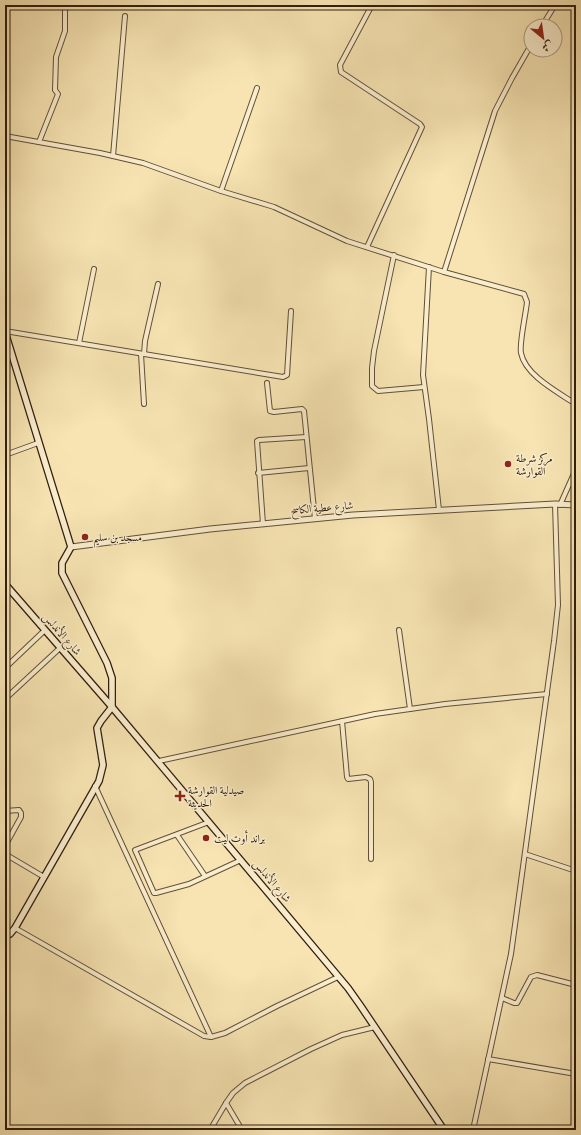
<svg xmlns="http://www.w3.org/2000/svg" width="581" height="1135" font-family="'IM FELL Great Primer',Amiri,serif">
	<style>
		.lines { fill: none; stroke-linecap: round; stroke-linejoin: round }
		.minor-casing { stroke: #615037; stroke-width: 6 }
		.tertiary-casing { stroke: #615037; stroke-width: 7 }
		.secondary-casing { stroke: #2f1e0e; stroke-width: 8 }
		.minor { stroke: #faedcd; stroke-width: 4 }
		.tertiary { stroke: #faedcd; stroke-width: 5 }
		.secondary { stroke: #faedcd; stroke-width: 5.5 }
		.poi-dot { fill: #8f2418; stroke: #faedcd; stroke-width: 1.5 }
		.labels { text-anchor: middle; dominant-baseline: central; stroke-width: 3; stroke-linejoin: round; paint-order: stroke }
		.poi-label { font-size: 11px; fill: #2f1e0e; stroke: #faedcd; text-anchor: start }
		.street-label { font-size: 11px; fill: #2f1e0e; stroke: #faedcd }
	</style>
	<rect width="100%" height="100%" fill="#f7e4b2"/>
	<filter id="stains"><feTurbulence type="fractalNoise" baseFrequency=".005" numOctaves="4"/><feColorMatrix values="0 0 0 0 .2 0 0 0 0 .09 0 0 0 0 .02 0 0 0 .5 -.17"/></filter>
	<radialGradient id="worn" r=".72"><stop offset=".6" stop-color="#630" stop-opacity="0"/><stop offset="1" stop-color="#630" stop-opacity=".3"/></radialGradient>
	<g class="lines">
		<g class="minor-casing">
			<g id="minor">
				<polyline points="542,26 555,5"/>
				<path d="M5 136 100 153 143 163 221 191 274 207 347 241 444 272 524 294 527 302C526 313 519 344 521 353 525 374 554 390 571 401"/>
				<polyline points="39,142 58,94 55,90 56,57 65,31 65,5"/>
				<polyline points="113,156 125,16"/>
				<polyline points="221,191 257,88"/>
				<polyline points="367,247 422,127 420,124 341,72 340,65 372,5"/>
				<polyline points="394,255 374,351 372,368 372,386 378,391 424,387"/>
				<polyline points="429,267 423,375 429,419 439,510"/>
				<polyline points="444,272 495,111 512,78 531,45"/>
				<polyline points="5,331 283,377 287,375 291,311"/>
				<polyline points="79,343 94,269"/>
				<polyline points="141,354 144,404"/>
				<polyline points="144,354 145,341 158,284"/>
				<polyline points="267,383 270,411 274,412 302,409 304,411 315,519"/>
				<polyline points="5,455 38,443"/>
				<polyline points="258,473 309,468"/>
				<polyline points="560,505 576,469"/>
				<polyline points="263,524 257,441 259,440 306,437"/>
				<polyline points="399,630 410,709"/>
				<polyline points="5,668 45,630"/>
				<polyline points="5,699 60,648"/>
				<polyline points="342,721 347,777 348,779 366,777 370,779 371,782 371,859"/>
				<polyline points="159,761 375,714 445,704 547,694"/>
				<polyline points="95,786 211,1037"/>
				<polyline points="5,811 19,810 21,813 21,817 5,846"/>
				<polyline points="209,822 135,850 154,893 156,893 189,884 241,860"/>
				<polyline points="177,835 205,876"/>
				<polyline points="5,854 44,877"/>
				<polyline points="525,854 576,871"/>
				<polyline points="15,928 204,1036 211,1037 225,1033 277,1006 338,977"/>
				<polyline points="502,998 514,1003 517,1003 531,977 537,975 576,985"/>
				<polyline points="488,1059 576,1074"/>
				<polyline points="226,1103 242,1130"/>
				<polyline points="210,1130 226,1103 233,1093 245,1083 311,1049 342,1035 375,1027"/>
				<polyline points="473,1130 511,954 554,641 558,605 555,504"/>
			</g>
		</g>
		<g class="tertiary-casing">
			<polyline id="tertiary" points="71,547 210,529 353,515 555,504 576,505"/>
		</g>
		<g class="secondary-casing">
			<g id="secondary">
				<polyline points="5,332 71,547 62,563 62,573 107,663 112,678 112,707 101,721 97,728 103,765 99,781 15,928 10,934 5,936"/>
				<polyline points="5,584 112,707 348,988 360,1005 444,1130"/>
			</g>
		</g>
		<use href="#minor" class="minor"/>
		<use href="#tertiary" class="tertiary"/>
		<use href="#secondary" class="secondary"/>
	</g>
	<g class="poi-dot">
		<circle cx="508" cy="464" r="4"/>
		<circle cx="85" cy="537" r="4"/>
		<path d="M178 790h4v4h4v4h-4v4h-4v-4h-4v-4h4z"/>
		<circle cx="206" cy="838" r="4"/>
	</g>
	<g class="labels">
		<g class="poi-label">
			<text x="516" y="458">مركز شرطة<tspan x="516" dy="13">القوارشة</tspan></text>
			<text x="93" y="537">مسجد بن سليم</text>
			<text x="188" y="790">صيدلية القوارشة<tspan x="188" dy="13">الحديثة</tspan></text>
			<text x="214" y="838">براند أوت ليت</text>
		</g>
		<g class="street-label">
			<text transform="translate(322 508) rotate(-5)">شارع عطية الكاسح</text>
			<text transform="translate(62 634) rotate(49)">شارع الأندلس</text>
			<text transform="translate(272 881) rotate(50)">شارع الأندلس</text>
		</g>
	</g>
	<rect width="581" height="1135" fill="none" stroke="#f7e4b2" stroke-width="20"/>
	<rect x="6" y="6" width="569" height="1123" fill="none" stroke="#2f1e0e" stroke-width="2"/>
	<rect x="10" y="10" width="561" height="1115" fill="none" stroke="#2f1e0e"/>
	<g transform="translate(543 38) rotate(151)"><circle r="19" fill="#faedcd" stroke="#a99a81"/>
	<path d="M0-3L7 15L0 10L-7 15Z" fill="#8f2418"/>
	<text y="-6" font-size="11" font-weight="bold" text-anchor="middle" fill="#2f1e0e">ش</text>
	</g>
	<rect width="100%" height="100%" filter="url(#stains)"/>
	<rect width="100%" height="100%" fill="url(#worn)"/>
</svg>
